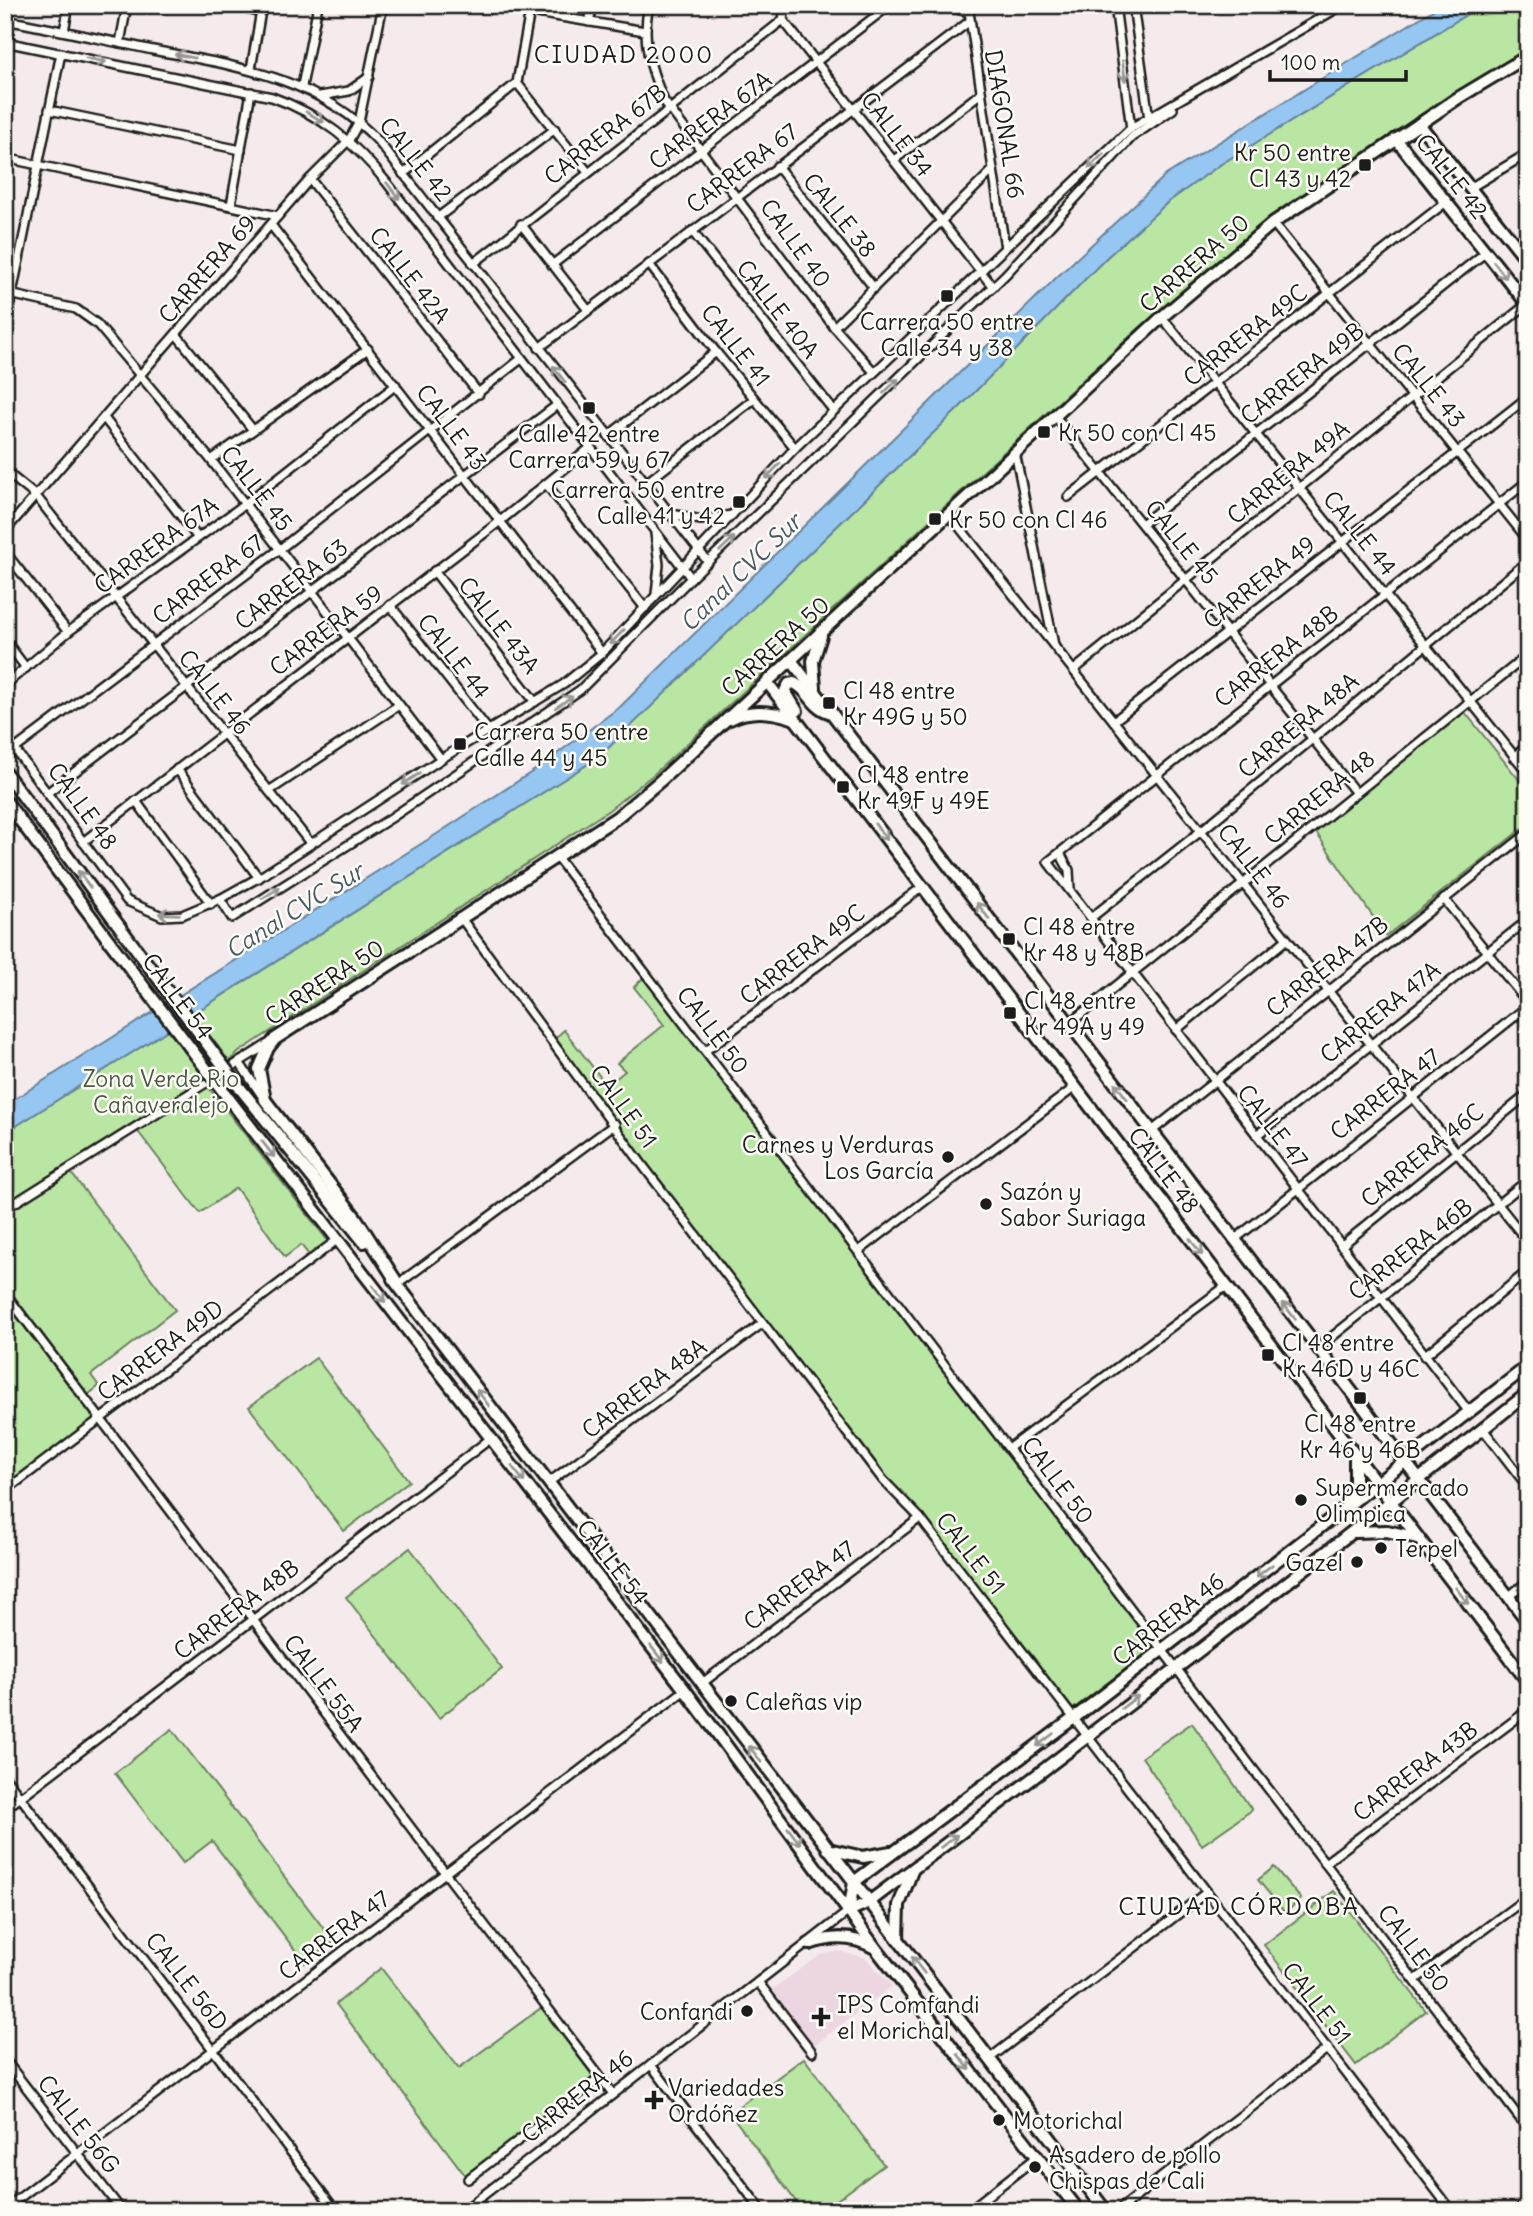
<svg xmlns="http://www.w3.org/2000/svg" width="1533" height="2216" font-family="Delius,sans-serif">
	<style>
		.built { fill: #ecd6e1 }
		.green { fill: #bae6a3; stroke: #6b8160; stroke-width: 2 }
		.water { fill: #96c7f2; stroke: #65839c; stroke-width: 2 }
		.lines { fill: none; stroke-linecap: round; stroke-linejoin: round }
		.street-casing { stroke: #1c1c1c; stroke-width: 12 }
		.secondary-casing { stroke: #1c1c1c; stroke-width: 16 }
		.street { stroke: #fdfcf7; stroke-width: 7 }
		.secondary { stroke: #fdfcf7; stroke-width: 10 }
		.secondary-bridge-casing { stroke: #1c1c1c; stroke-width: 16; stroke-linecap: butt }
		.secondary-bridge { stroke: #fdfcf7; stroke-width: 10 }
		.oneway { stroke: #989794 }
		.poi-dot { fill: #1c1c1c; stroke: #fdfcf7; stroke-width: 2.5 }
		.labels { text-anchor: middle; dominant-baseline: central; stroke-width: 5; stroke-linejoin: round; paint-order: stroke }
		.street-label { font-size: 23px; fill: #1c1c1c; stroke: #fdfcf7 }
		.poi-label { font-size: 23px; fill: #1c1c1c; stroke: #fdfcf7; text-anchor: start }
		.park-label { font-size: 23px; fill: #4b5944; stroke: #fdfcf7 }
		.neighbourhood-label { font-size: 24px; letter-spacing: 2px; fill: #1c1c1c; stroke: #fdfcf7 }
		.water-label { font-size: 24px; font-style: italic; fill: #475867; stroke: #fdfcf7 }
	</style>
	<rect width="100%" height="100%" fill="#f5ebed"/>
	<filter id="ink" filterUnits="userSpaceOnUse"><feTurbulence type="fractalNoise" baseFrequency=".0143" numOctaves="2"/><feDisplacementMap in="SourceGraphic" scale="14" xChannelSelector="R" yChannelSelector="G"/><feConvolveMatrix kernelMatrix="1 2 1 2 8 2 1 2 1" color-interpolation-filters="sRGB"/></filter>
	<g filter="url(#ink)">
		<polygon class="built" points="838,1951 866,1958 892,1986 813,2046 772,1989 821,1955"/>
		<g class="green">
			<polygon points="1482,5 1528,5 1528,56 1458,98 1422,114 1269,217 1139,328 654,774 609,810 239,1052 206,1084 331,1245 312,1259 301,1245 285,1257 236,1188 200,1213 136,1129 69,1170 175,1310 91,1375 99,1386 84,1398 99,1421 5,1491 5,1382 9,1379 5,1374 5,1133 599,757 959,408 1106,258 1168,202 1221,164"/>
			<polygon points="1464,711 1528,791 1528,824 1386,936 1315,831"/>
			<polygon points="647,974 1159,1644 1069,1712 920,1518 883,1480 552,1041 564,1030 602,1079 614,1080 625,1071 617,1063 664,1025 634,987"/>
			<polygon points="316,1358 409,1481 344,1531 249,1407"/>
			<polygon points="410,1548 502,1669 439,1718 346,1597"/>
			<polygon points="1192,1723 1252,1810 1202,1845 1142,1757"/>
			<polygon points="172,1729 334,1942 305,1963 212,1841 183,1863 115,1773"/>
			<polygon points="1274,1867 1301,1899 1285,1913 1258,1880"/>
			<polygon points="1334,1891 1426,2011 1356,2065 1264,1945"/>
			<polygon points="381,1968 459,2068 545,2005 600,2078 468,2179 336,2004"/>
			<polygon points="804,2058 884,2165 822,2211 803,2211 730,2113"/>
		</g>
		<polygon class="water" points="1441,5 1482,5 1221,164 1168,202 1106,258 959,408 599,757 5,1133 5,1105 440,832 538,768 621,706 1057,277 1166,175"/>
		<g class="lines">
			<g class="street-casing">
				<g id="street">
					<polyline points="226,5 261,12"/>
					<polyline points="488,5 645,31"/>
					<path d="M649 5C641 41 650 68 664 101L834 327 874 372"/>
					<polyline points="938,5 969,12"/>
					<polyline points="968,5 1005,248"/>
					<polyline points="1115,5 1131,129"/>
					<polyline points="1133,5 1149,119"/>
					<path d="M5 20C55 29 104 40 153 50 235 66 318 77 378 141L708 562"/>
					<polyline points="783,20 993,287"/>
					<polyline points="589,22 593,5"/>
					<polyline points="64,31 69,5"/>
					<path d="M5 42 272 97C322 115 355 143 388 184L691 578"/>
					<polyline points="120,43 127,5"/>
					<polyline points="251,69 262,5"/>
					<polyline points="517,83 587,171"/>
					<polyline points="302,86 318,5"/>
					<polyline points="320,96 349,91 369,77"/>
					<polyline points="49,110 241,150"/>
					<polyline points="5,158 278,216"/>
					<polyline points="894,160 981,93"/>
					<polyline points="777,166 874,288"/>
					<polyline points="403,174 517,83 531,5"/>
					<polyline points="310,179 479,394"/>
					<polyline points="1470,188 1528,153"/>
					<polyline points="231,205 251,92"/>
					<polyline points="437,218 555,129"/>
					<polyline points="1273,223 1528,540"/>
					<polyline points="521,224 588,310"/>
					<polyline points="271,225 602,653"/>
					<polyline points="692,231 833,410"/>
					<polyline points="473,264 783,20 785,5"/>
					<polyline points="649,264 716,352 795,448"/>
					<polyline points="552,265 890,5"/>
					<polyline points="5,293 76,309 97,324 211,460 441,759"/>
					<polyline points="1162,317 1528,773"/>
					<polyline points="834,327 992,171"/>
					<polyline points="5,328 61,53"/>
					<polyline points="176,334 253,430"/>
					<polyline points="539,348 970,21"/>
					<polyline points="1055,416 1356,793"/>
					<polyline points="104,418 198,538"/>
					<polyline points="608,436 716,352"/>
					<polyline points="1015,452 1054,645"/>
					<polyline points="211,460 368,349"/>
					<polyline points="5,471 36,496 311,844"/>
					<polyline points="646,483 754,399"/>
					<polyline points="546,484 645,608"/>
					<polyline points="1068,497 1446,202"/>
					<polyline points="672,514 701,520 732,515"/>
					<polyline points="949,514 1528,1242"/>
					<polyline points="1142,524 1486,252"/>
					<polyline points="5,531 310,179 349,140 359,122 383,5"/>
					<polyline points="655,533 659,565 656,594"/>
					<polyline points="5,552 68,632"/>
					<polyline points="434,571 535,702"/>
					<polyline points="390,605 489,731"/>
					<polyline points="5,640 26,668"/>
					<polyline points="1074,670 1527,304"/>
					<polyline points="5,685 68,632 245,504 396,385"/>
					<polyline points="1114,721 1528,397"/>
					<polyline points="5,736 127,901 162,916 182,915 220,899 265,874 441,759 564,684 602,653 795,448 1131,128 1343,5"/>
					<polyline points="15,749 280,549 521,359"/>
					<polyline points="1514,757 1528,745"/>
					<polyline points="177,769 259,878"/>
					<polyline points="269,791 399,705"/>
					<polyline points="47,793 557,405"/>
					<polyline points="136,801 211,904"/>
					<polyline points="83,842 499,522 590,448"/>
					<polyline points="1060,853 1069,870 1070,889"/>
					<polyline points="556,856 1528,2129"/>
					<polyline points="220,899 232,918 391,818 580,690 691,578 1006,274 1132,137 1173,109"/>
					<polyline points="1444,899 1528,1003"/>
					<polyline points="1092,917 1201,831 1528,561"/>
					<polyline points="461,918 644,1167 883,1480 920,1518 1452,2211"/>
					<polyline points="1070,1023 1528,655"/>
					<polyline points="1176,1030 1287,939"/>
					<polyline points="705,1051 922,887"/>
					<polyline points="239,1062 262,1096"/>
					<polyline points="1152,1131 1528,833"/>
					<polyline points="1257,1135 1528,920"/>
					<polyline points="5,1209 268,1044"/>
					<polyline points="1234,1240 1528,1006"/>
					<polyline points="1341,1246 1528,1094"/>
					<polyline points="859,1251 1075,1087"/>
					<polyline points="398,1284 615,1124"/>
					<polyline points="5,1293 613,2094"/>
					<polyline points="1318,1348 1528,1180"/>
					<polyline points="1424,1356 1528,1271"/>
					<polyline points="1469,1412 1048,862 1528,481"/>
					<polyline points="1483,1429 1528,1487"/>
					<polyline points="1009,1448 1226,1286"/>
					<polyline points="548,1483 763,1323"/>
					<polyline points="5,1491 337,1240"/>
					<polyline points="1508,1597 1528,1581"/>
					<polyline points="701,1684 920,1518"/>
					<polyline points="5,1777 336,2211"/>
					<polyline points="5,1809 490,1439"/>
					<polyline points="1325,1863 1528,1710"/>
					<polyline points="1415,1980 1528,1897"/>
					<polyline points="758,1982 812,2052"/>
					<polyline points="989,2059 1207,1892"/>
					<polyline points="5,2060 122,2211"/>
					<polyline points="651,2065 762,2211"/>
					<polyline points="468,2179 600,2078"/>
					<polyline points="5,2209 685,1690"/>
					<polyline points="463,2211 849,1911"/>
					<polyline points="968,2211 1037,2157"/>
					<polyline points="1118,2211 1328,2048"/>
				</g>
			</g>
			<g class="secondary-casing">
				<g id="secondary">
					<polyline points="1419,124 1528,261"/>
					<polyline points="1396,139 1528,305"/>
					<polyline points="791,660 1528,1622"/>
					<polyline points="767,682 1528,1682"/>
					<polyline points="815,688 813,661 821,636"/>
					<path d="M797 711 785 691 789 684 794 683C811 691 811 708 832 713"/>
					<path d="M730 719C751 708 773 711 795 719"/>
					<polyline points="5,772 125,934"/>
					<polyline points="5,800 110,942"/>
					<polyline points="240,1088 364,1242"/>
					<polyline points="226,1095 685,1690 877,1950 1079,2211"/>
					<polyline points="393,1279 1106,2211"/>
					<polyline points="398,1284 356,1218 265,1100 259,1069 268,1048 275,1039 616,818 660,781 1162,317 1273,223 1458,98 1528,56"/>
					<polyline points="1346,1506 1355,1486 1355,1458"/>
					<polyline points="1355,1532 1387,1531 1418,1538"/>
					<polyline points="828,1849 863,1857 891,1852"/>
					<polyline points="849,1911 854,1882 1074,1718 1528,1366"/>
					<path d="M849 1911 869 1902C1091 1735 1311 1566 1528 1393"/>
					<polyline points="898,1939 899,1905 912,1871"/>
					<path d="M809 1944C831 1936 852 1935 873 1947"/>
					<polyline points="1520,2211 1528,2205"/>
				</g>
			</g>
			<use href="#street" class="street"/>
			<use href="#secondary" class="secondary"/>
			<g class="secondary-bridge-casing">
				<g id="secondary-bridge">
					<polyline points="125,934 240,1088"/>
					<polyline points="110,942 226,1095"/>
				</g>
			</g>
			<use href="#secondary-bridge" class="secondary-bridge"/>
		</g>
		<defs><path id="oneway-shaft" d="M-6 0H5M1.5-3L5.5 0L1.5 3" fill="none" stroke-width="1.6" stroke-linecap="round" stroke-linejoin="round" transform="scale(1.75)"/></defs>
		<g class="oneway">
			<use href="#oneway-shaft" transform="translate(185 56) rotate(-169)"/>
			<use href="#oneway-shaft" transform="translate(96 60) rotate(12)"/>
			<use href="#oneway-shaft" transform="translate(1124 71) rotate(82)"/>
			<use href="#oneway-shaft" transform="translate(315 117) rotate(30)"/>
			<use href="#oneway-shaft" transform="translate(1096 161) rotate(136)"/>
			<use href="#oneway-shaft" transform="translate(393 191) rotate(52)"/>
			<use href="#oneway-shaft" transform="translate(1500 270) rotate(52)"/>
			<use href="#oneway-shaft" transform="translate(559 374) rotate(-128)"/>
			<use href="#oneway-shaft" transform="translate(891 386) rotate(-44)"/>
			<use href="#oneway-shaft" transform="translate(773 471) rotate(133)"/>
			<use href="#oneway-shaft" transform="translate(727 544) rotate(-44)"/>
			<use href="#oneway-shaft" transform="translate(617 637) rotate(134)"/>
			<use href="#oneway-shaft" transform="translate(564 702) rotate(-34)"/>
			<use href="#oneway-shaft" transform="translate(411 779) rotate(147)"/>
			<use href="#oneway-shaft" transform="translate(881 832) rotate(53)"/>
			<use href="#oneway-shaft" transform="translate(84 879) rotate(-126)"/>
			<use href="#oneway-shaft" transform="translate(271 893) rotate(-32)"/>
			<use href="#oneway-shaft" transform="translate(983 911) rotate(-127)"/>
			<use href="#oneway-shaft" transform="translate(169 914) rotate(-178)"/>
			<use href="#oneway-shaft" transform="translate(1121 1091) rotate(-127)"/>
			<use href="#oneway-shaft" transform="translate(268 1149) rotate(52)"/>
			<use href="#oneway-shaft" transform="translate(1196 1247) rotate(53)"/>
			<use href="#oneway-shaft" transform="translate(379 1294) rotate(52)"/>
			<use href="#oneway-shaft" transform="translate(1289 1311) rotate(-128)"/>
			<use href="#oneway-shaft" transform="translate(483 1398) rotate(-127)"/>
			<use href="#oneway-shaft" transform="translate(518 1474) rotate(52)"/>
			<use href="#oneway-shaft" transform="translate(1264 1571) rotate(143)"/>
			<use href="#oneway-shaft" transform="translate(1462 1596) rotate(53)"/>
			<use href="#oneway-shaft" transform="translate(657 1654) rotate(52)"/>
			<use href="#oneway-shaft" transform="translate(1130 1702) rotate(-37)"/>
			<use href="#oneway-shaft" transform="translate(1045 1740) rotate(143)"/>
			<use href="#oneway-shaft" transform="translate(755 1754) rotate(-127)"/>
			<use href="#oneway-shaft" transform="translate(794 1836) rotate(53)"/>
			<use href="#oneway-shaft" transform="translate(949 1841) rotate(-37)"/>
			<use href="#oneway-shaft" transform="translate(918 1965) rotate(-127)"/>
			<use href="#oneway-shaft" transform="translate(964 2062) rotate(52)"/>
		</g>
	</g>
	<g class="poi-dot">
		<rect x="1358" y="158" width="14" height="14" rx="3.5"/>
		<rect x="940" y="289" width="14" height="14" rx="3.5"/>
		<rect x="582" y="401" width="14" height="14" rx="3.5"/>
		<rect x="1037" y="425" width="14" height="14" rx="3.5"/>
		<rect x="732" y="495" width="14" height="14" rx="3.5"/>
		<rect x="928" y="512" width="14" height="14" rx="3.5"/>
		<rect x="822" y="696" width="14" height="14" rx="3.5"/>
		<rect x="453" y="737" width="14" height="14" rx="3.5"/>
		<rect x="836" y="780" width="14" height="14" rx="3.5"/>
		<rect x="1002" y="932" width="14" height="14" rx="3.5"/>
		<rect x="1003" y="1006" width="14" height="14" rx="3.5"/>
		<circle cx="948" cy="1157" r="7"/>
		<circle cx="986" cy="1204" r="7"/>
		<rect x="1261" y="1348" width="14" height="14" rx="3.5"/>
		<rect x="1353" y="1391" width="14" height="14" rx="3.5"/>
		<circle cx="1301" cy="1500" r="7"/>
		<circle cx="1381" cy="1548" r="7"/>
		<circle cx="1357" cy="1562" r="7"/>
		<circle cx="731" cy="1701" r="7"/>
		<circle cx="747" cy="2011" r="7"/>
		<path d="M817.5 2006.5h7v7h7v7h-7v7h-7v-7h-7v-7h7z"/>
		<path d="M650.5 2089.5h7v7h7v7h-7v7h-7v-7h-7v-7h7z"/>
		<circle cx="999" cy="2120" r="7"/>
		<circle cx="1035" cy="2167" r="7"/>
	</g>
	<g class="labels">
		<g class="street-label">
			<text transform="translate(710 120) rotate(-37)">CARRERA 67A</text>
			<text transform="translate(1005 124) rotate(81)">DIAGONAL 66</text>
			<text transform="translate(605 134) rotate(-38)">CARRERA 67B</text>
			<text transform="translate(897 134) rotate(52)">CALLE 34</text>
			<text transform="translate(416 159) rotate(51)">CALLE 42</text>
			<text transform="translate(742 168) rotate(-37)">CARRERA 67</text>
			<text transform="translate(1452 176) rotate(52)">CALLE 42</text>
			<text transform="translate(840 215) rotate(51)">CALLE 38</text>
			<text transform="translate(796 243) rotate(54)">CALLE 40</text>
			<text transform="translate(1194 263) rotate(-41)">CARRERA 50</text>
			<text transform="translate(207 269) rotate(-49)">CARRERA 69</text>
			<text transform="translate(410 275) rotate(52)">CALLE 42A</text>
			<text transform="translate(778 309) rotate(52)">CALLE 40A</text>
			<text transform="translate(1245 335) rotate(-38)">CARRERA 49C</text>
			<text transform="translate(736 345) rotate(52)">CALLE 41</text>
			<text transform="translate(1302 373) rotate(-38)">CARRERA 49B</text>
			<text transform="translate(1429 385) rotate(51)">CALLE 43</text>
			<text transform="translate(452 427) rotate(53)">CALLE 43</text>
			<text transform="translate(1288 472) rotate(-39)">CARRERA 49A</text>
			<text transform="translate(257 488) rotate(52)">CALLE 45</text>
			<text transform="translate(1360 533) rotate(51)">CALLE 44</text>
			<text transform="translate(1182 542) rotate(51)">CALLE 45</text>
			<text transform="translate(156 545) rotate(-36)">CARRERA 67A</text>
			<text transform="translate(208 579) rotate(-37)">CARRERA 67</text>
			<text transform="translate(1259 582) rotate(-38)">CARRERA 49</text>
			<text transform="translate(291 584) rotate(-37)">CARRERA 63</text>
			<text transform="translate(499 625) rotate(52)">CALLE 43A</text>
			<text transform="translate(326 630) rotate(-37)">CARRERA 59</text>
			<text transform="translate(775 646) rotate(-42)">CARRERA 50</text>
			<text transform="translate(454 656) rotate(52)">CALLE 44</text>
			<text transform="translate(1276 656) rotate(-38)">CARRERA 48B</text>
			<text transform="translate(215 692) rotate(52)">CALLE 46</text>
			<text transform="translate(1298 725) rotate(-40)">CARRERA 48A</text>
			<text transform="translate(1319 797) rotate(-39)">CARRERA 48</text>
			<text transform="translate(83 806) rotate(54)">CALLE 48</text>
			<text transform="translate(1254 866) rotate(52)">CALLE 46</text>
			<text transform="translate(802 954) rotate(-37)">CARRERA 49C</text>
			<text transform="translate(1327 966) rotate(-38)">CARRERA 47B</text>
			<text transform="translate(324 982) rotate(-33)">CARRERA 50</text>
			<text transform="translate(178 996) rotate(53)">CALLE 54</text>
			<text transform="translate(1380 1012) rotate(-39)">CARRERA 47A</text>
			<text transform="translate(713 1030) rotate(53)">CALLE 50</text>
			<text transform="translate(1385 1094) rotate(-38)">CARRERA 47</text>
			<text transform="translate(624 1106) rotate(54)">CALLE 51</text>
			<text transform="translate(1273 1126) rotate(52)">CALLE 47</text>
			<text transform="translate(1422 1155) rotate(-39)">CARRERA 46C</text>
			<text transform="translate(1164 1170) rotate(53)">CALLE 48</text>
			<text transform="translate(1410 1249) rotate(-38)">CARRERA 46B</text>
			<text transform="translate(160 1350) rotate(-37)">CARRERA 49D</text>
			<text transform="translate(644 1388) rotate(-37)">CARRERA 48A</text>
			<text transform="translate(1058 1480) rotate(53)">CALLE 50</text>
			<text transform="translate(971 1553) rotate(52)">CALLE 51</text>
			<text transform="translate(613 1562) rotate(52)">CALLE 54</text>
			<text transform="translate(799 1585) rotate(-37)">CARRERA 47</text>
			<text transform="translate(236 1609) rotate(-37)">CARRERA 48B</text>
			<text transform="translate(1168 1619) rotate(-38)">CARRERA 46</text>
			<text transform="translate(324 1683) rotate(53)">CALLE 55A</text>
			<text transform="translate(1415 1771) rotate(-37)">CARRERA 43B</text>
			<text transform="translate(334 1935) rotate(-37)">CARRERA 47</text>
			<text transform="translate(1414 1948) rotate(53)">CALLE 50</text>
			<text transform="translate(187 1981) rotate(52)">CALLE 56D</text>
			<text transform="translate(1317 2003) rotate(52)">CALLE 51</text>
			<text transform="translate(577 2096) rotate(-38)">CARRERA 46</text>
			<text transform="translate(79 2124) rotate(52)">CALLE 56G</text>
		</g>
		<g class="poi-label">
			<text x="1351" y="152" text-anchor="end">Kr 50 entre<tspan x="1351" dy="26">Cl 43 y 42</tspan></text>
			<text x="947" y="321" text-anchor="middle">Carrera 50 entre<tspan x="947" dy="26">Calle 34 y 38</tspan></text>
			<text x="1058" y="432">Kr 50 con Cl 45</text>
			<text x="589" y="433" text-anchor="middle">Calle 42 entre<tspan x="589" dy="26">Carrera 59 y 67</tspan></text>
			<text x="725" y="489" text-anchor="end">Carrera 50 entre<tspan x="725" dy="26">Calle 41 y 42</tspan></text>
			<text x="949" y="519">Kr 50 con Cl 46</text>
			<text x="843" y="690">Cl 48 entre<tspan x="843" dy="26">Kr 49G y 50</tspan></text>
			<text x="474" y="731">Carrera 50 entre<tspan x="474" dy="26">Calle 44 y 45</tspan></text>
			<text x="857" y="774">Cl 48 entre<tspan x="857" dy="26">Kr 49F y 49E</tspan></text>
			<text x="1023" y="926">Cl 48 entre<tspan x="1023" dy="26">Kr 48 y 48B</tspan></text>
			<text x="1024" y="1000">Cl 48 entre<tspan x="1024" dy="26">Kr 49A y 49</tspan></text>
			<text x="934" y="1144" text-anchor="end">Carnes y Verduras<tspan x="934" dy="26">Los García</tspan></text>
			<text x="1000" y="1191">Sazón y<tspan x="1000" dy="26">Sabor Suriaga</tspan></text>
			<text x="1282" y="1342">Cl 48 entre<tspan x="1282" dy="26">Kr 46D y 46C</tspan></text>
			<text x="1360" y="1423" text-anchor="middle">Cl 48 entre<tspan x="1360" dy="26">Kr 46 y 46B</tspan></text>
			<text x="1315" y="1487">Supermercado<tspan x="1315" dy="26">Olimpica</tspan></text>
			<text x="1395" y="1548">Terpel</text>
			<text x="1343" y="1562" text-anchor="end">Gazel</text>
			<text x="745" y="1701">Caleñas vip</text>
			<text x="837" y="2004">IPS Comfandi<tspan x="837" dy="26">el Morichal</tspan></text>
			<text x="733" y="2011" text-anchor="end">Confandi</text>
			<text x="668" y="2087">Variedades<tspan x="668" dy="26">Ordóñez</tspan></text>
			<text x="1013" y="2120">Motorichal</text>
			<text x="1049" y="2154">Asadero de pollo<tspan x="1049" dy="26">Chispas de Cali</tspan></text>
		</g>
		<g class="park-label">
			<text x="161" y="1078">Zona Verde Rio<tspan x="161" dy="26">Cañaveralejo</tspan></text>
		</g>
		<g class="neighbourhood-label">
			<text x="624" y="54">CIUDAD 2000</text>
			<text x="1239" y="1906">CIUDAD CÓRDOBA</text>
		</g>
		<g class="water-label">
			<text transform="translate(740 572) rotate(-44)">Canal CVC Sur</text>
			<text transform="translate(294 910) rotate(-32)">Canal CVC Sur</text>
		</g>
	</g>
	<rect width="1533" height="2216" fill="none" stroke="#fdfcf7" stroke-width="28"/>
	<rect x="14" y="14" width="1505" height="2188" fill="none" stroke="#1c1c1c" stroke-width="2.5" filter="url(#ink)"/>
	<path d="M1270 70v10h136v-10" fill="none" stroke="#1c1c1c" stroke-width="3.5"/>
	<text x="1281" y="70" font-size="21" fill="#1c1c1c" stroke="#fdfcf7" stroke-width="5" paint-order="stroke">100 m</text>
</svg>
